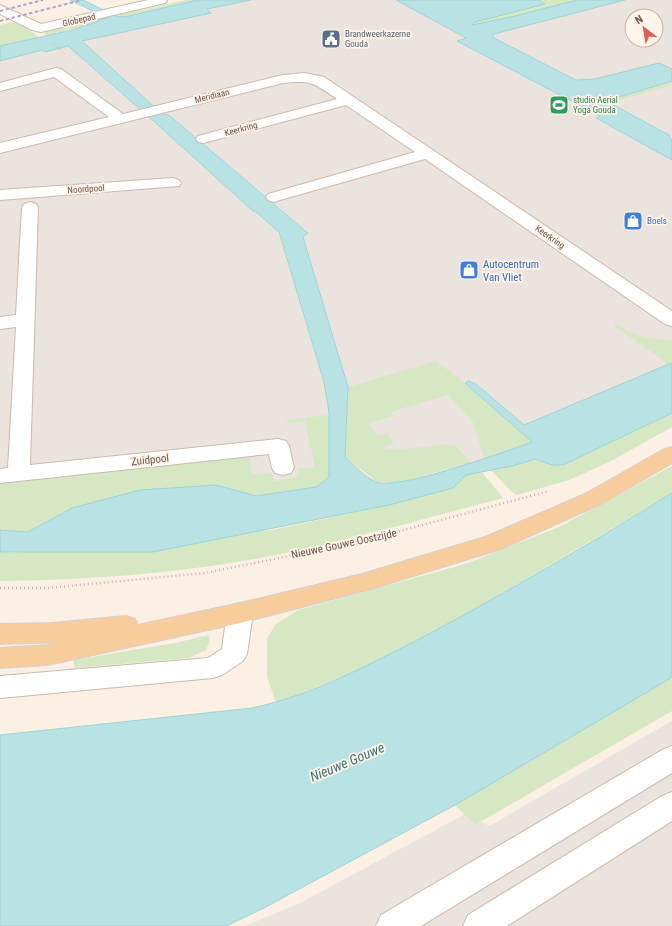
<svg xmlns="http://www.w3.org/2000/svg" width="672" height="926" font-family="'Roboto Condensed',sans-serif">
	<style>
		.industrial { fill: #ebe3de; fill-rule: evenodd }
		.green { fill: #d6e8c3 }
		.water { fill: #b9e2e4; stroke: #9fd3d5 }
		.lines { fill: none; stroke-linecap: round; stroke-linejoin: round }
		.minor-casing { stroke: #ceb8ad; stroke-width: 2 }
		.major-casing { stroke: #d8cfcc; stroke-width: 2 }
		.path-far1 { stroke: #d4ae9f; stroke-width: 1.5; stroke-dasharray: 0.5 2; stroke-linecap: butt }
		.path { stroke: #d4ae9f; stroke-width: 2.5; stroke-dasharray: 1 3; stroke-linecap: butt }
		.minor { fill: #fff; fill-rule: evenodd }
		.major { fill: #f8cd9e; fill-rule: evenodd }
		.rail { stroke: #b1a3c4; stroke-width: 2; stroke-dasharray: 3.5 2.5; stroke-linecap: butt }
		.labels { text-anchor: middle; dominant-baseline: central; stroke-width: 3.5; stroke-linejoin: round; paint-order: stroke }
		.far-street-label { font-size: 9px; fill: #73544a; stroke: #fef4e9 }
		.far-service-label { font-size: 9px; fill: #4e5e75; stroke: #fef4e9; text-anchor: start }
		.far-leisure-label { font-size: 9px; fill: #27864d; stroke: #fef4e9; text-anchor: start }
		.far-shop-label { font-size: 9px; fill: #366cbe; stroke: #fef4e9; text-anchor: start }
		.shop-label { font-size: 11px; fill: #366cbe; stroke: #fef4e9; text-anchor: start }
		.street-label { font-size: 11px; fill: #73544a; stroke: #fef4e9 }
		.near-water-label { font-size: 14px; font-style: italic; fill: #3f7478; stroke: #fef4e9 }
	</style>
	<rect width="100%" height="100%" fill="#fbf0e3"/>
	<g class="industrial">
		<path d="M251 0H672V363L524 425 476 384 466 383 486 459 396 483 348 387 303 236 308 232 169 115 162 114 82 41 211 13 207 9ZM632 16H656V40H632Z"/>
		<polygon points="68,46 279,232 324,383 329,412 329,477 140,490 113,498 28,532 0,530 0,61 42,50 45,52"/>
		<polygon points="672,721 672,926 245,926 300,903 467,813 489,826"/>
	</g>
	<g class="green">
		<polygon points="185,0 198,0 125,17 113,14 143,10"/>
		<polygon points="538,0 577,0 515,16 472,25 475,22 545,4"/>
		<polygon points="104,16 108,18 105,21 47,35 44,33 46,30"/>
		<polygon points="12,22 22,25 39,37 16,44 0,46 0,25"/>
		<polygon points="672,81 672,85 610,103 606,101"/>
		<path d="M616 324C634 335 651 340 672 340V364H669L613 325Z"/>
		<path d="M436 361 465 383 533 441 484 459 473 422 448 395 390 412 394 416 368 423 378 436 387 433 394 443 384 446 386 449C410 452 432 442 455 445L471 463 396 483 377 482 345 457 348 387Z"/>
		<polygon points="672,413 672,427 611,461 569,480 517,495 512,492 491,470 535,459 552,465 563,465"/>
		<polygon points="328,415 329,477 316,487 256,496 216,485 140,490 72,508 28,532 0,530 0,484 249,454 252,475 272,473 274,481 298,477 297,469 315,467 305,421 287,423 287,420"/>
		<polygon points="672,466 672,493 465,615 361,669 276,703 267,676 267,638 276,624 298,610 465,564 559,527"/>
		<path d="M482 472 503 498C438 515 374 533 309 548 208 571 103 580 0 581V552L13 553 272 530 389 505 453 488 466 475Z"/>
		<polygon points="208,635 210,641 206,650 189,658 75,668 73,660 175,643"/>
		<polygon points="672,677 672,711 475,825 455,805"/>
	</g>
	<g class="water">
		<path d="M70 0H83L116 16 125 17 198 0H251L207 9 211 13 82 41 162 114 169 115 308 233 303 237 348 387 345 457C354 465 365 477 376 482 397 491 507 451 532 442L465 383 469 381 476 384 524 425 669 364H672V413L563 465H552L535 459 512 466 466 475 453 488 389 505 153 552H0V530L28 532 72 508 140 490 216 485 256 496 316 487 329 477V412L324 382 279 232 255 211H253L149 117 68 46 45 52 42 50 0 61V46L72 30 107 18Z"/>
		<polygon points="396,0 538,0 545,4 475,22 472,25 515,16 577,0 625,0 494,34 492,37 576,80 595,79 659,63 672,69 672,81 606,101 669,135 672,141 672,160 596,118 600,116 457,41 466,38"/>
		<path d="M672 493V677L666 681 455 805 262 909 226 926H0V735L252 708C313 695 370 664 425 636 509 591 591 543 672 493Z"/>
	</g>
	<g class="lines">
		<g class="minor-casing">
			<g id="minor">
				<polygon points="148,0 167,0 165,3 41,32 32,30 0,14 0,5 41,24"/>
				<path d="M56 68 61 69 123 114 283 75 305 73 324 77 672 311V326L665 324 425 159 280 200 274 202 268 200 266 197 268 194 415 152 346 105 203 143 198 142 196 139 198 136 337 99C314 83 312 80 283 83L0 153V143L109 117 54 77 0 91V83Z"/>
				<polygon points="173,178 179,180 181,183 179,186 0,200 0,190"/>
				<polygon points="30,202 36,204 38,207 30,465 278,439 286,441 289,446 294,468 291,473 283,475 275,473 272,468 269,454 0,483 0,469 8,468 16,327 0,329 0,317 16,315 22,207 24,204"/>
				<polygon points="240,603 249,606 253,613 247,654 243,661 222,675 213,678 0,698 0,676 208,658 222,649 227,613 231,606"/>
				<polygon points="672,746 672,773 421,926 376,926 381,915 662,750"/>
				<polygon points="672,792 672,821 507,926 463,926 468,915 662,796"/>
			</g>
		</g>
		<g class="major-casing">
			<polygon id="major" points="672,447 672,463 601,504 501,549 371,589 240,623 47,665 0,668 0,648 47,645 60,642 0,644 0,624 52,623 126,616 135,619 138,625 240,603 362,574 485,537 585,494 664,449"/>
		</g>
		<polyline class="path-far1" points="53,44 65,54"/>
		<polyline class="path" points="0,588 48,588 205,573 359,542 549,491"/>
		<use href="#minor" class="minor"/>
		<use href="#major" class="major"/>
		<g class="rail">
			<polyline points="0,11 43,0"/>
			<polyline points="0,21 82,0"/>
		</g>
	</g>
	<defs>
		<g id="civic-square" transform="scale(1)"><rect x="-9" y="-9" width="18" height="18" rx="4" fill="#5c6f8a" stroke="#fef4e9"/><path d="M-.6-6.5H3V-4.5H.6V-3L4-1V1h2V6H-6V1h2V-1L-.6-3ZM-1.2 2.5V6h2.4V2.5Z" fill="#fff"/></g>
		<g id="stadium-square" transform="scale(1)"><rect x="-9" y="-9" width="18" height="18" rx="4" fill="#2e9e5b" stroke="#fef4e9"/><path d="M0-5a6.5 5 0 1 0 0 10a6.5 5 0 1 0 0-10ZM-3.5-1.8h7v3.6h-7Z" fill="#fff"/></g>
		<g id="shop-square" transform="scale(1)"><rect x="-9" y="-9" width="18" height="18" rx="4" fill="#3f7fe0" stroke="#fef4e9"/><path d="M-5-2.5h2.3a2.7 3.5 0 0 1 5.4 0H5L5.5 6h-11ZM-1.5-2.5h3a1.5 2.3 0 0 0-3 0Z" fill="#fff"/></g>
	</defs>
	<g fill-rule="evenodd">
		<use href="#civic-square" x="331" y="39"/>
		<use href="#stadium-square" x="559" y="105"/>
		<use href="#shop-square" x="633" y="221"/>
		<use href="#shop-square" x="469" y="270"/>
	</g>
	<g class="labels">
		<g class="far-street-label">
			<text transform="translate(79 20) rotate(-13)">Globepad</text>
			<text transform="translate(212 96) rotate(-14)">Meridiaan</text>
			<text transform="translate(241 129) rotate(-15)">Keerkring</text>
			<text transform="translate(86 189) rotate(-4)">Noordpool</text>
			<text transform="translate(550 237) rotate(35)">Keerkring</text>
		</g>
		<g class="far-service-label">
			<text x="345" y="34">Brandweerkazerne<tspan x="345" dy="10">Gouda</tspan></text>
		</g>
		<g class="far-leisure-label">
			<text x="573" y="100">studio Aerial<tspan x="573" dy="10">Yoga Gouda</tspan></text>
		</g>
		<g class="far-shop-label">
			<text x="647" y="221">Boels</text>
		</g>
		<g class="shop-label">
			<text x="483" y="264">Autocentrum<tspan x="483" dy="13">Van Vliet</tspan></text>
		</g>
		<g class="street-label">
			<text transform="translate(150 460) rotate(-6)">Zuidpool</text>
			<text transform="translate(344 544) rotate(-12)">Nieuwe Gouwe Oostzijde</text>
		</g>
		<g class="near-water-label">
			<text transform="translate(347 762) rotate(-23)">Nieuwe Gouwe</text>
		</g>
	</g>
	<g transform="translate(644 28) rotate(329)"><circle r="19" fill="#fef4e9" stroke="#c6b4a9"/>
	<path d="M0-3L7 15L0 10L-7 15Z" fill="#e15e4c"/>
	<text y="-6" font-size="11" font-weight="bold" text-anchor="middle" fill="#73544a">N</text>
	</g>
</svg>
